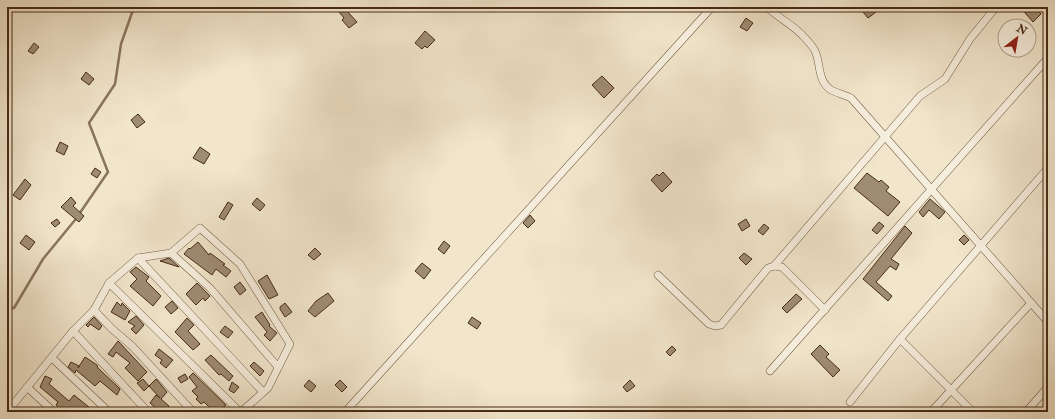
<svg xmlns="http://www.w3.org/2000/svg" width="1055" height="419" font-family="'IM FELL Double Pica',serif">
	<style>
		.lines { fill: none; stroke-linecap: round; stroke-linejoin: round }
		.stream { stroke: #8a755d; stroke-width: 2.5 }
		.building { fill: #9f8c74; stroke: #472b15 }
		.minor-casing { stroke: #725a42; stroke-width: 8 }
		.minor { stroke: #f6eedd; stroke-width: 7 }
	</style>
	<rect width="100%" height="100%" fill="#f1e5cb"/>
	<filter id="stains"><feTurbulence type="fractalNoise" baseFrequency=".005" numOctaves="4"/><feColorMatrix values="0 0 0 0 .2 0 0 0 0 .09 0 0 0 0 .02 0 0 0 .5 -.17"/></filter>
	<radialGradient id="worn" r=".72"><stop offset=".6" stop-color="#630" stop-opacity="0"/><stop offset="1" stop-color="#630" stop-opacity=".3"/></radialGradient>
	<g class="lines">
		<polyline class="stream" points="7,309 14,308 43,259 75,220 108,172 89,123 115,84 121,44 134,7"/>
	</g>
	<g class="building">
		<polygon points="335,7 351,7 347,11 357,22 349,28 342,20 344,18"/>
		<polygon points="869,7 876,12 868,18 863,12"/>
		<polygon points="1020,7 1035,7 1041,14 1033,22"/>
		<polygon points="746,18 753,23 747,31 740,27"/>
		<polygon points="425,31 435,40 427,48 425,46 422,49 415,43"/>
		<polygon points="34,43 39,47 33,54 28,51"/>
		<polygon points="86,72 94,79 89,85 81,79"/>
		<polygon points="602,76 614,88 604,98 592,85"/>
		<polygon points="138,114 145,122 137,128 131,120"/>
		<polygon points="60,142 68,146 64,155 56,151"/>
		<polygon points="200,147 210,154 204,164 193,158"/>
		<polygon points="95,168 101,172 97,178 91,174"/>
		<polygon points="663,172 672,182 662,192 651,180 657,174 659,176"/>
		<polygon points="867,173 879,182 881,180 889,187 886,191 900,202 888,216 854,188"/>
		<polygon points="25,179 31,185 20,200 13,195"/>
		<polygon points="71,197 76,203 73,206 84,216 79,222 61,207"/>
		<polygon points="257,198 265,205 260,211 252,204"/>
		<polygon points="930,199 945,212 939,219 929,210 923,217 919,212"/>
		<polygon points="228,202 233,205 224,220 219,217"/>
		<polygon points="530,215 535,221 528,228 523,223"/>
		<polygon points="57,219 60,223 55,227 51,223"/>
		<polygon points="746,219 750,226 742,231 738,224"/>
		<polygon points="879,222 884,226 877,234 872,230"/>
		<polygon points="764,224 769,228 763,235 758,231"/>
		<polygon points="905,226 912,233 891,259 899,264 896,270 890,266 876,282 892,296 888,301 863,279"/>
		<polygon points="26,235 35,242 29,250 20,243"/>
		<polygon points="964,235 969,240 964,245 959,240"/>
		<polygon points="444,241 450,246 444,254 438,249"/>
		<polygon points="198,242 209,255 210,253 225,264 223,265 231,271 226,277 216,269 212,275 184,254 189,248 190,249"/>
		<polygon points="315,248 321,254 314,260 308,255"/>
		<polygon points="744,253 752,259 746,265 739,258"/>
		<polygon points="169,258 170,259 179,267 160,261"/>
		<polygon points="422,263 431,270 424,279 415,271"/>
		<polygon points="136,267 149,277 146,281 161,296 153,306 130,286 137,279 130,272"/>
		<polygon points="267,275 278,295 269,299 258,281"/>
		<polygon points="240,282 246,290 240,295 234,287"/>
		<polygon points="197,283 210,296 205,301 203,298 196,305 186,294"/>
		<polygon points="328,293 334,301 315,317 308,311 316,301"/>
		<polygon points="796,294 802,299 787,313 782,308"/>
		<polygon points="172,301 178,308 171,314 165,307"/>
		<polygon points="117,302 121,306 122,303 130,311 125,320 111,312"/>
		<polygon points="285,303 292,312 285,317 280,309 280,307"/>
		<polygon points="262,312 270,325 269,326 277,333 270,341 264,335 267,332 255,317"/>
		<polygon points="136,316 144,325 136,334 131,329 135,326 128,322"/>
		<polygon points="94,317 102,326 99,330 90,324 88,327 86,325"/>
		<polygon points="472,317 481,323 477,329 468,323"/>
		<polygon points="187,318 194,325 188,331 200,344 193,350 175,332"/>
		<polygon points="225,326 233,332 228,338 220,332"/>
		<polygon points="118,341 147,372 138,381 125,368 130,363 116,352 113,357 108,354"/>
		<polygon points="820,345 829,354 826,357 840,370 833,377 811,354"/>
		<polygon points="672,346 676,350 670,356 666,352"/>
		<polygon points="159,349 173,360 166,368 160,363 162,360 155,355"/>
		<polygon points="211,355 233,376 229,381 221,374 219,375 205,360"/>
		<polygon points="85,357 97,365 98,368 120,389 117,395 100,381 95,386 76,370 75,373 68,367 71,362 79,366 78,368"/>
		<polygon points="254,362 264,371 260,376 250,366"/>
		<polygon points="193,373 226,405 218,412 214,412 204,402 201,404 196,399 198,397 192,391 197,387 189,377"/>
		<polygon points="185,374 188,379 181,383 178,378"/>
		<polygon points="45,376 52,379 49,384 69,401 74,395 95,412 63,412 56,405 58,402 40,387"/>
		<polygon points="143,379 149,386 144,391 137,383"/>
		<polygon points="156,379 167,392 161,399 169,406 165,412 161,412 150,403 156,395 160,398 149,386"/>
		<polygon points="309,380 316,386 311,392 304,386"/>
		<polygon points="340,380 347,387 342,392 335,385"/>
		<polygon points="630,380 635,386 627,392 623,387"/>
		<polygon points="232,382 239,387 234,393 229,390"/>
	</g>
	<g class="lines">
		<g class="minor-casing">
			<g id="minor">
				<path d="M767 7C777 17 796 27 803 36 807 40 812 45 815 51 821 63 817 81 831 90 837 93 845 95 851 98L1048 322"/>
				<polyline points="171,253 210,288 278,367"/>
				<polyline points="138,258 263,392"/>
				<polyline points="774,266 920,96 945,79 970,39 996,7"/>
				<polyline points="658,275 709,324 715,326 721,325 768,268 774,266 782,267 825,310"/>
				<polyline points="109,283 240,412"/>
				<polyline points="94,310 111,328 132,346 193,412"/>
				<polyline points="73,331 148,412"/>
				<polyline points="900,339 973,412"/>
				<polyline points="52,358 109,412"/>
				<polyline points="770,371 1048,58"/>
				<polyline points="27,387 54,412"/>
				<polyline points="850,402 900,339 1048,168"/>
				<polyline points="7,412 73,331 94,310 109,283 138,258 171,253 200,228 240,264 290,344 268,388 241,412"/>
				<polyline points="345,412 712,7"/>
				<polyline points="931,412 1031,303"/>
				<polyline points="1026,412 1048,387"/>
			</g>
		</g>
		<use href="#minor" class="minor"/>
	</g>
	<rect width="1055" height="419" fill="none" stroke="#f1e5cb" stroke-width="24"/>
	<rect x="8" y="8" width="1039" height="403" fill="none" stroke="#472b15" stroke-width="2"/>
	<rect x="12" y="12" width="1031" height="395" fill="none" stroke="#472b15"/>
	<g transform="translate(1017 38) rotate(31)"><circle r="19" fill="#f6eedd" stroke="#b0a08d"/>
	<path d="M0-3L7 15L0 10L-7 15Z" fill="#8f2418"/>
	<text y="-6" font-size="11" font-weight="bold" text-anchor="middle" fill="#472b15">N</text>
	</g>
	<rect width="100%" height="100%" filter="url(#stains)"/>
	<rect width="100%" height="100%" fill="url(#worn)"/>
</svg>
